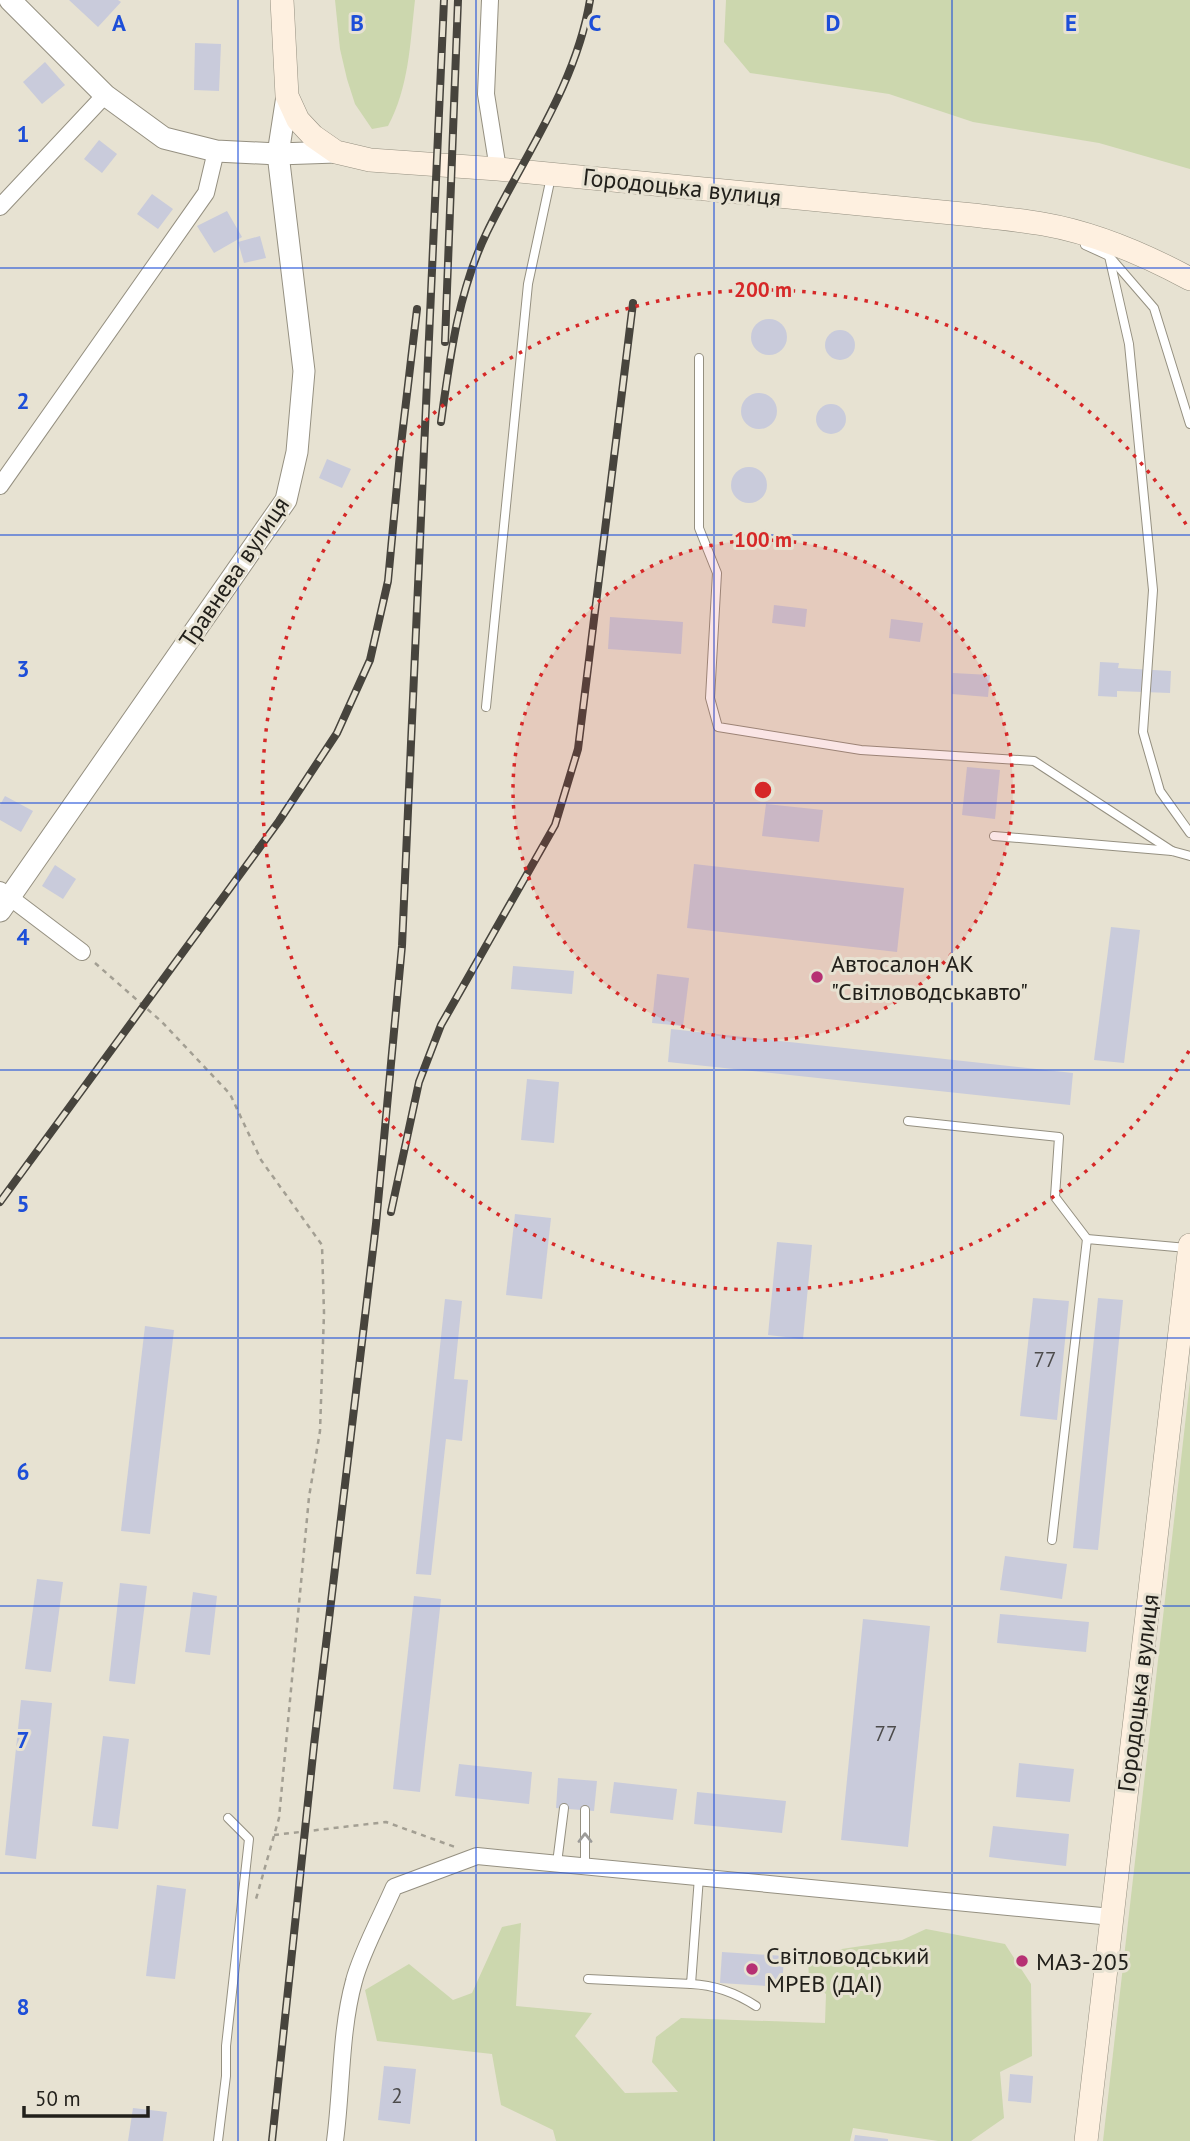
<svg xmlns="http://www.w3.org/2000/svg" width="1190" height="2141" font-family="'PT Sans',sans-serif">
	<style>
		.green { fill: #ccd7ae }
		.building { fill: #c9cbdb }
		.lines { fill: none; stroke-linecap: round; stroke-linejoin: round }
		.service-casing { stroke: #959081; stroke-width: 10 }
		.minor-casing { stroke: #959081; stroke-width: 18 }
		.tertiary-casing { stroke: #959081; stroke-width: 23 }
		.secondary-casing { stroke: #959081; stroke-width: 24 }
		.path { stroke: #a39f93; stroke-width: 2.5; stroke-dasharray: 5 5; stroke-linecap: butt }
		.service { stroke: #fff; stroke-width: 8 }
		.minor { stroke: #fff; stroke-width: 16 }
		.tertiary { stroke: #fff; stroke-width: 21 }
		.secondary { stroke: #fef0e0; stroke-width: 23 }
		.rail-casing { stroke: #47443d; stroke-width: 8 }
		.rail { stroke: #e7e2d2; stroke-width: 5; stroke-dasharray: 16; stroke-linecap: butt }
		.oneway { stroke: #9c9b98 }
		.grid { fill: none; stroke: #1d4ed8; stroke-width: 2; stroke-opacity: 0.55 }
		.ring { fill: none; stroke: #d62828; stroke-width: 3.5; stroke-dasharray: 3.5 7 }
		.poi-dot { fill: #b63073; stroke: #e7e2d2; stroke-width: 2.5 }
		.labels { text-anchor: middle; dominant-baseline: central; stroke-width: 6; stroke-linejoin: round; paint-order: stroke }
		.number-label { font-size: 21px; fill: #4c4b4b }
		.street-label { font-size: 24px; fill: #22201b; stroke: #e7e2d2 }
		.poi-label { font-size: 24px; fill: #22201b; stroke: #e7e2d2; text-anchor: start }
		.grid-label { font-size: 23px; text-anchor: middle; font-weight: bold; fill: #1d4ed8; stroke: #e7e2d2; stroke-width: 6; stroke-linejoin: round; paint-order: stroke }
		.centre { fill: #d62828; stroke: #e7e2d2; stroke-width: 3.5 }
		.ring-label { font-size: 21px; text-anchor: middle; font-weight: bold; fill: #d62828; stroke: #e7e2d2; stroke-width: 6; stroke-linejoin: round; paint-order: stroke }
	</style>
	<rect width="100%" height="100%" fill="#e7e2d2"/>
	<g class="green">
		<path d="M335 0H415C410 44 409 87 388 126L372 129 355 104 347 79 340 49Z"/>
		<polygon points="726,0 1190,0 1190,169 1099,143 973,122 889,94 750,73 724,42"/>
		<polygon points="1190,1381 1190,2141 1103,2141"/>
		<polygon points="521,1923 516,2006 592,2013 575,2036 625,2093 678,2092 652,2062 656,2037 681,2018 825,2023 826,1994 809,1981 808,1954 902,1940 926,1929 1005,1944 1031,1984 1032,2056 1000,2072 1004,2118 971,2141 938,2141 853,2128 850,2141 556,2141 553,2130 501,2105 492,2054 377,2041 365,1990 409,1964 453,2000 472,1993 502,1927"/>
	</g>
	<g class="building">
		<polygon points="69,0 118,0 121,2 98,27"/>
		<polygon points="195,43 221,44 219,91 194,90"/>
		<polygon points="45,62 65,85 42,104 23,82"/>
		<polygon points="99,140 117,154 102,173 84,159"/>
		<polygon points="152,194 173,209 158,229 137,214"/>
		<polygon points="227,211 242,237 214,253 197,226"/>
		<polygon points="260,236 266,258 244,263 238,242"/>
		<circle cx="769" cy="337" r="18"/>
		<circle cx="840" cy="345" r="15"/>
		<circle cx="759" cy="411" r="18"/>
		<circle cx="831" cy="419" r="15"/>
		<polygon points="327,459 351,469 342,488 319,478"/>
		<circle cx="749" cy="485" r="18"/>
		<polygon points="774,605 807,609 805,627 772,623"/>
		<polygon points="610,617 683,622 681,654 608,649"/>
		<polygon points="891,619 923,623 920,642 889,638"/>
		<polygon points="1100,662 1119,663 1118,668 1171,671 1170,693 1117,691 1117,697 1098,696"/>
		<polygon points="953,673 990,675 988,697 952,694"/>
		<polygon points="967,767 1000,770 995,819 962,815"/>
		<polygon points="5,796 33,811 21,832 0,820 0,805"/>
		<polygon points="766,804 823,810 819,842 762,836"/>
		<polygon points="694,864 904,888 897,952 687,928"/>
		<polygon points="55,865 76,879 63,899 42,886"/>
		<polygon points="1111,927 1140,930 1124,1063 1094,1060"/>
		<polygon points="513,966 574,971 572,994 511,989"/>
		<polygon points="657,974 689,978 683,1026 652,1023"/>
		<polygon points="671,1029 1073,1073 1070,1105 668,1062"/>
		<polygon points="527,1079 559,1082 554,1143 521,1140"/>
		<polygon points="515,1214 551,1218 542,1299 506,1295"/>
		<polygon points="777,1242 812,1245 803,1339 768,1335"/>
		<polygon points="1033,1298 1069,1301 1057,1420 1020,1416"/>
		<polygon points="1098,1298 1123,1300 1098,1550 1073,1548"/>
		<polygon points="445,1299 462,1301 454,1379 468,1380 462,1441 446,1439 431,1575 416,1574"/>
		<polygon points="145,1326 174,1330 150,1534 121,1531"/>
		<polygon points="1005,1556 1067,1564 1062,1599 1000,1590"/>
		<polygon points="37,1579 63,1582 51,1672 25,1669"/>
		<polygon points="120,1583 147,1586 135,1684 109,1681"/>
		<polygon points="193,1592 217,1596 210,1655 185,1652"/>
		<polygon points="414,1596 441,1599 420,1792 393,1789"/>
		<polygon points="1000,1614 1089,1622 1086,1652 997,1643"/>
		<polygon points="863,1619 930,1626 908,1847 841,1840"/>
		<polygon points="21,1700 52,1703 36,1859 5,1855"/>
		<polygon points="103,1736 129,1739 118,1829 92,1826"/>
		<polygon points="1019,1763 1074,1769 1070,1802 1016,1797"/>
		<polygon points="459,1764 532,1772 529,1804 455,1796"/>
		<polygon points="558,1778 597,1781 594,1811 556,1808"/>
		<polygon points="614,1782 677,1789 673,1820 610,1813"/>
		<polygon points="697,1792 786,1801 782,1833 694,1824"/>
		<polygon points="993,1826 1069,1834 1066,1866 989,1857"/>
		<polygon points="157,1885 186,1889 175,1979 146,1976"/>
		<polygon points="722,1952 784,1956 782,1987 720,1983"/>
		<polygon points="384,2066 416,2069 410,2124 378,2120"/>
		<polygon points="1010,2074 1033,2076 1031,2103 1008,2101"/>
		<polygon points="133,2108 167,2112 163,2141 128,2141"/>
		<polygon points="855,2135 888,2139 888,2141 854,2141"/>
	</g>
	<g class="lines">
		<g class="service-casing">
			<g id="service">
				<polyline points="1085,245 1109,256 1154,308 1190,424"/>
				<polyline points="1109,256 1129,344 1153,590 1143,732 1160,791 1190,833"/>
				<polyline points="699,358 699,528 717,573 710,698 718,727 861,750 1034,761 1172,851"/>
				<polyline points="486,707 528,284 551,177"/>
				<polyline points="994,836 1172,851 1190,856"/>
				<polyline points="908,1121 1059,1137 1055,1197 1087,1239"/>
				<polyline points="1052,1540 1087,1239 1187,1248"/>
				<polyline points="585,1810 585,1866"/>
				<polyline points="557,1863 564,1808"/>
				<polyline points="588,1979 691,1984 699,1877"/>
				<path d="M691 1984C715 1985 736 1993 756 2006"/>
				<polyline points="218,2141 226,2076 226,2046 249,1839 228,1818"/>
			</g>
		</g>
		<g class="minor-casing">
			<g id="minor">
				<polyline points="490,0 486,94 498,169"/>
				<polyline points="0,207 105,95"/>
				<polyline points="0,486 206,193 216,151"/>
				<polyline points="0,890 82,952"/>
				<path d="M335 2141C342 2089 340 2032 354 1981 361 1953 382 1915 394 1887L477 1856 1112 1917"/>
			</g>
		</g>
		<g class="tertiary-casing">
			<g id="tertiary">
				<polyline points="10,0 105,95 164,138 216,151 278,154 336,152"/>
				<polyline points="0,911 286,500 297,452 304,371 278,154 287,96"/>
			</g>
		</g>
		<g class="secondary-casing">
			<g id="secondary">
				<path d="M282 0 287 96 298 120 313 136 336 152 370 160 498 169 973 215C996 218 1020 220 1043 224 1095 233 1144 254 1190 279"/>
				<polyline points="1086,2141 1190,1245"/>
			</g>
		</g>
		<g class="path">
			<polyline points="95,963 162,1022 230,1094 261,1160 322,1245 324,1313 320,1431 309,1497 279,1818 256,1899"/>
			<polyline points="274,1835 386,1822 455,1847"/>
		</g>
		<use href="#service" class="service"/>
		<use href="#minor" class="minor"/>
		<use href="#tertiary" class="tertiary"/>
		<use href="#secondary" class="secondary"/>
		<g class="rail-casing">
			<g id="rail">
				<polyline points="445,342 458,0"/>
				<path d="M441 422C450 357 458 292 487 232 524 156 576 85 590 0"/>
				<polyline points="0,1202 279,821 337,733 370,660 388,581 400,453 417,309"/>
				<polyline points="391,1212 419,1082 441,1025 555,825 578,749 633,303"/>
				<polyline points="272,2141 314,1745 376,1224 402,946 444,0"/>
			</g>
		</g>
		<use href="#rail" class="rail"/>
	</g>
	<defs><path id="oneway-chevron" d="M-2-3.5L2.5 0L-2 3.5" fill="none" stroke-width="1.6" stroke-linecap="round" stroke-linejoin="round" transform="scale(1.75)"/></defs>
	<use class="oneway" href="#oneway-chevron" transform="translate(585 1838) rotate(-90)"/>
	<path class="grid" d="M238 0V2141M476 0V2141M714 0V2141M952 0V2141M0 268H1190M0 535H1190M0 803H1190M0 1070H1190M0 1338H1190M0 1606H1190M0 1873H1190"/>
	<circle cx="763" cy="790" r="250" fill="#d62828" fill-opacity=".12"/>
	<g class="ring">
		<circle cx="763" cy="790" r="250"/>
		<path d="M1189 1051A500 500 0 1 1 1189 529"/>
	</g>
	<g class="poi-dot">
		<circle cx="817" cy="977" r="7"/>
		<circle cx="1022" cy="1961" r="7"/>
		<circle cx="752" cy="1969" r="7"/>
	</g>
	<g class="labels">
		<g class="number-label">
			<text x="1045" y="1359">77</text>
			<text x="886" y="1733">77</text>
			<text x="397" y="2095">2</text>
		</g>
		<g class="street-label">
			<text transform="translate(682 187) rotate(6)">Городоцька вулиця</text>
			<text transform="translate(234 572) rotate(-56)">Травнева вулиця</text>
			<text transform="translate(1138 1693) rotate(-83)">Городоцька вулиця</text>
		</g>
		<g class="poi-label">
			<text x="831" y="963">Автосалон АК<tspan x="831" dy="28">"Світловодськавто"</tspan></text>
			<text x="766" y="1955">Світловодський<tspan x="766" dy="28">МРЕВ (ДАІ)</tspan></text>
			<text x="1036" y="1961">МАЗ-205</text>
		</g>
	</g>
	<g class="grid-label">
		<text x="119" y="31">A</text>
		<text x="357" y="31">B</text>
		<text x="595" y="31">C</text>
		<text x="833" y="31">D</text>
		<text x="1071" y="31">E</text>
		<text x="23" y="142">1</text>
		<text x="23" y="409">2</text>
		<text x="23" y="677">3</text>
		<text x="23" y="945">4</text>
		<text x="23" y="1212">5</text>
		<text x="23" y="1480">6</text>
		<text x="23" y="1748">7</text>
		<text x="23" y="2015">8</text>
	</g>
	<circle cx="763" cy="790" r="10" class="centre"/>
	<g class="ring-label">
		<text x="763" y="297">200 m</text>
		<text x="763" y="547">100 m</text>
	</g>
	<path d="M24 2106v10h124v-10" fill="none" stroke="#22201b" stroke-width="3.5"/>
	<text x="35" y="2106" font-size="21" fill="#22201b" stroke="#e7e2d2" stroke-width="5" paint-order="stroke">50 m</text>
</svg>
